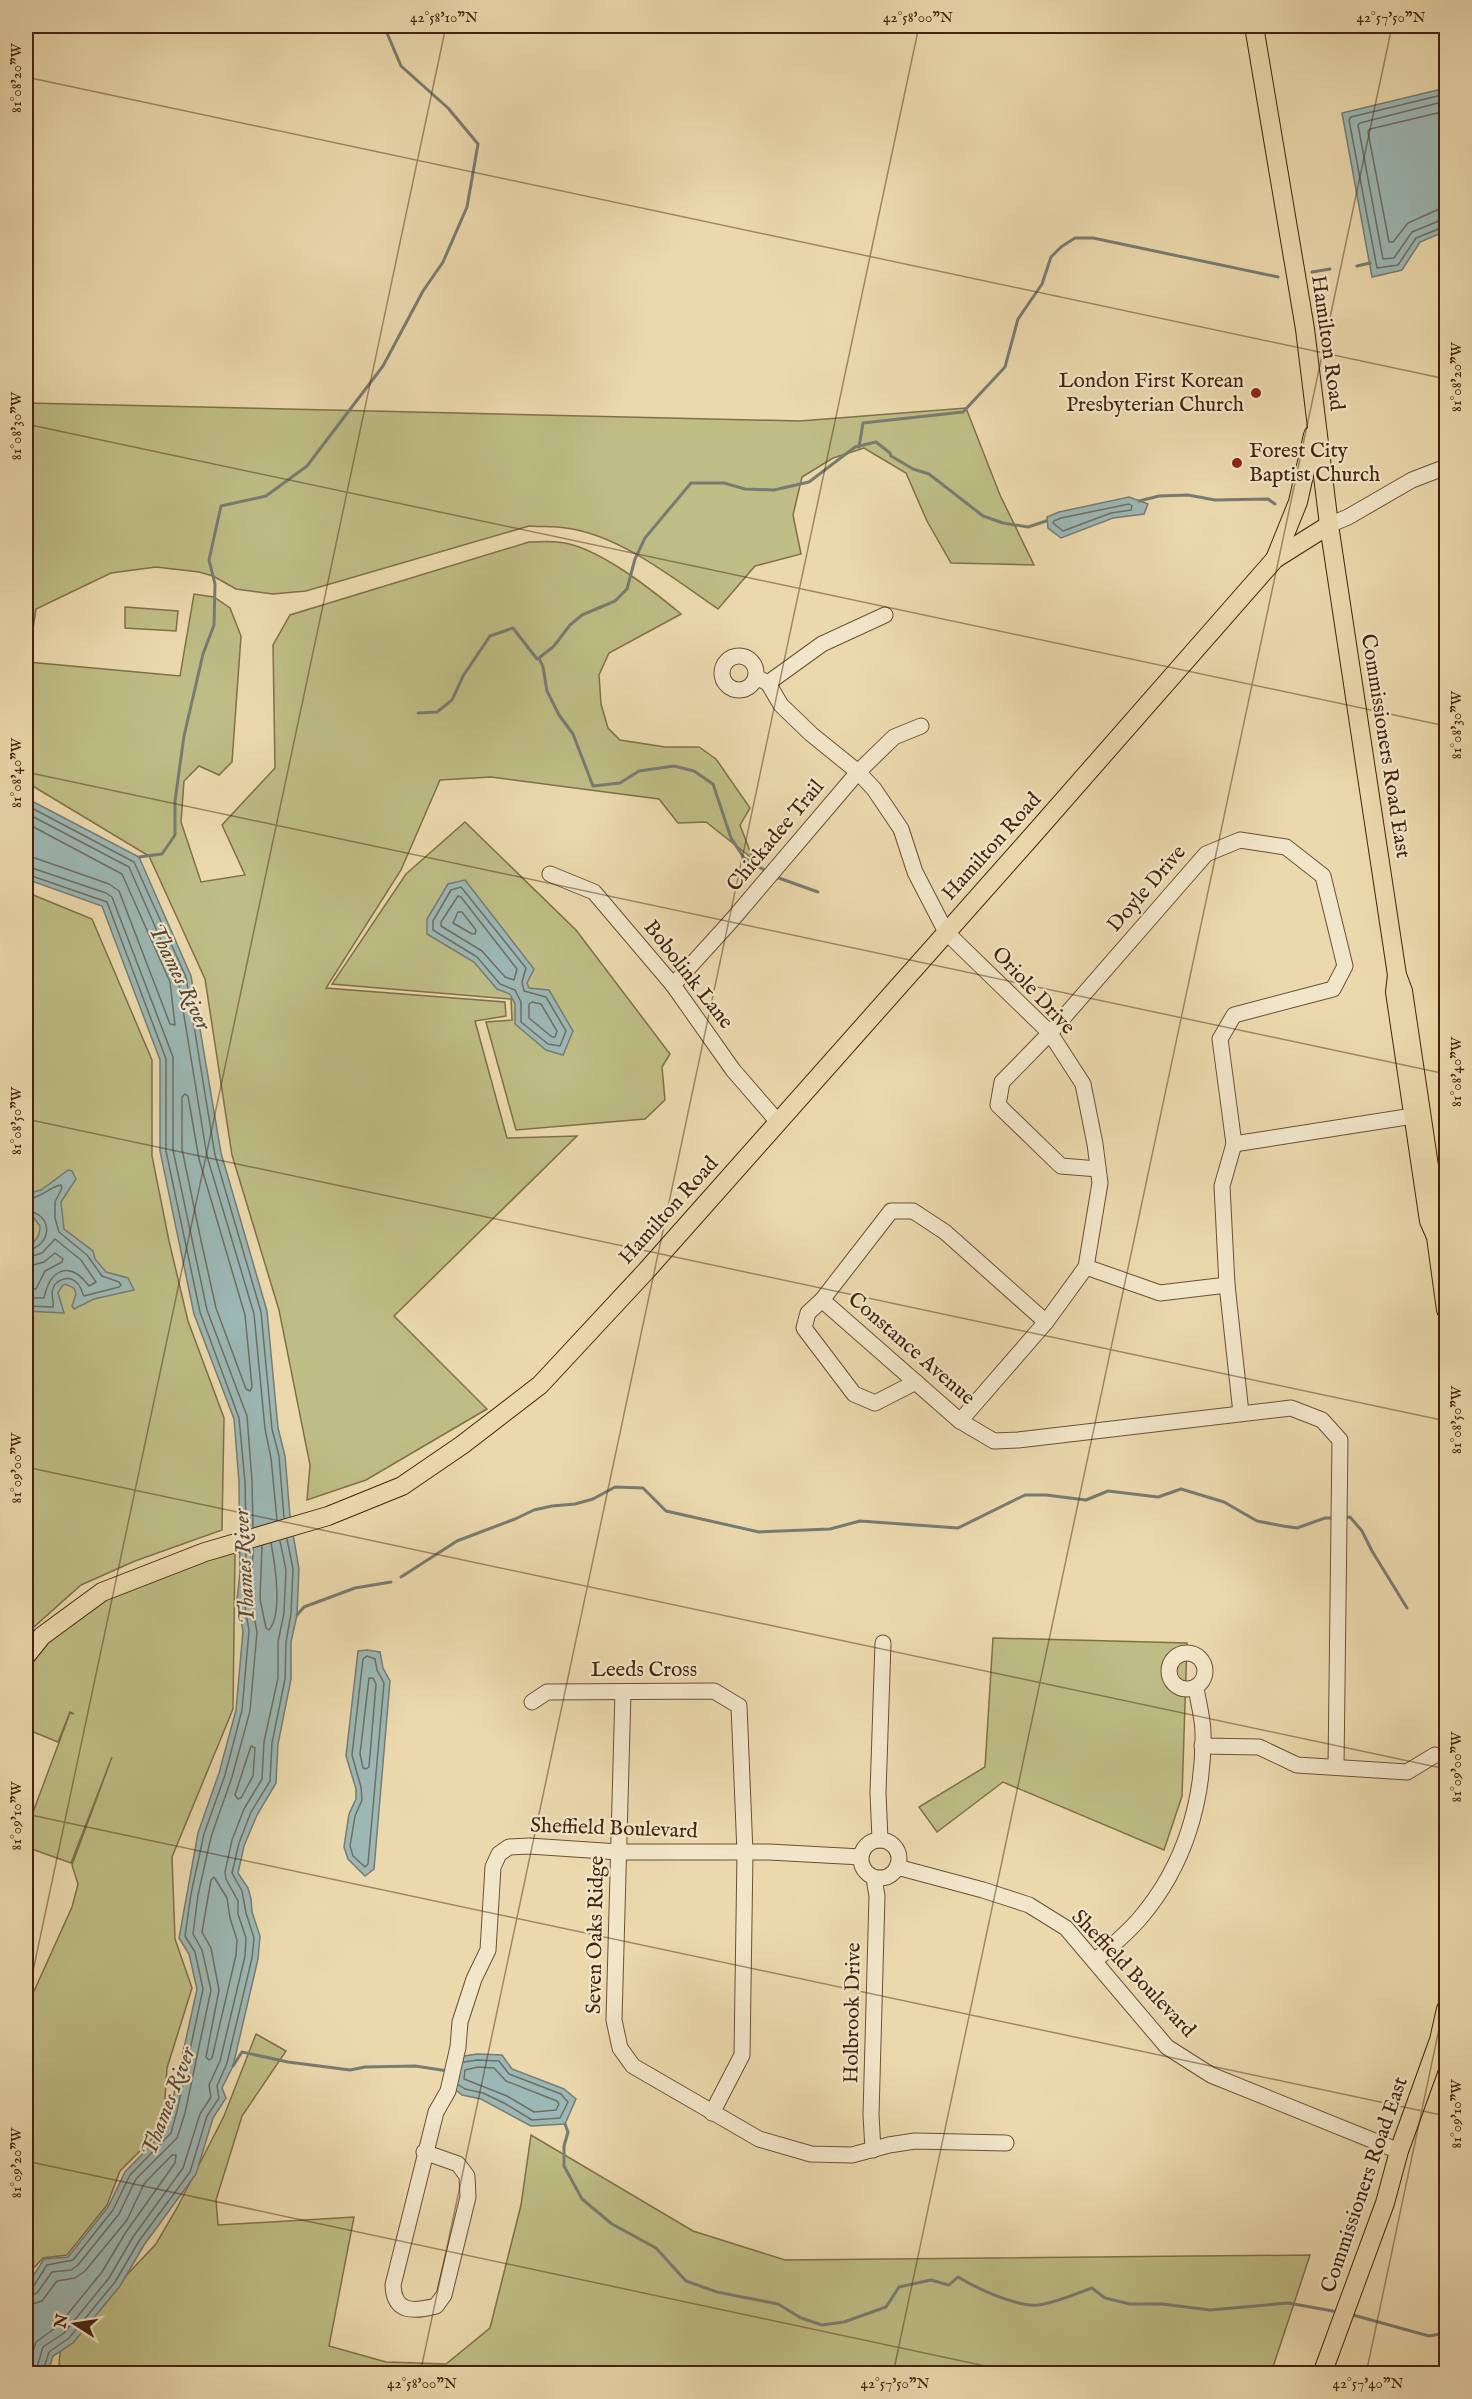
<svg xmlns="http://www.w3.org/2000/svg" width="1472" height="2399" font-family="'IM FELL English',serif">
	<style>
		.green { fill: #bebd85; stroke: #80704a; stroke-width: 1.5 }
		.water { fill: #9cb8b5; stroke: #787c72; stroke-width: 1.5 }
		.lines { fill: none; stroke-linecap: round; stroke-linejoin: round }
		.shore { stroke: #706e62; stroke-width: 1.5 }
		.stream { stroke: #787c72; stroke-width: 3 }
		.minor-casing { stroke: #6d5036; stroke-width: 17 }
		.major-casing { stroke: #43230e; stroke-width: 20 }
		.minor { stroke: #f2e6ca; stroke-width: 15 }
		.major { stroke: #ebd9ad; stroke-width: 18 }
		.ticks { fill: none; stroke: #43230e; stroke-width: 1.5; stroke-opacity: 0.45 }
		.poi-dot { fill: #8f2418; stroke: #f2e6ca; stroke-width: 2 }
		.labels { text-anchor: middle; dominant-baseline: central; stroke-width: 4.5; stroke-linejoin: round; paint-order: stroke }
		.street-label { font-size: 21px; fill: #43230e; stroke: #f2e6ca }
		.poi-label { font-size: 21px; fill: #43230e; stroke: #f2e6ca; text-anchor: end }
		.water-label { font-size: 22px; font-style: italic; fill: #594838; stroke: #f2e6ca }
		.neatline { fill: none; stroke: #43230e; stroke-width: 2 }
		.ticks-label { font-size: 15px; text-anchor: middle; fill: #43230e }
	</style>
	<rect width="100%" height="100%" fill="#ebd9ad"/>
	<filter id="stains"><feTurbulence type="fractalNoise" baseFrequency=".00333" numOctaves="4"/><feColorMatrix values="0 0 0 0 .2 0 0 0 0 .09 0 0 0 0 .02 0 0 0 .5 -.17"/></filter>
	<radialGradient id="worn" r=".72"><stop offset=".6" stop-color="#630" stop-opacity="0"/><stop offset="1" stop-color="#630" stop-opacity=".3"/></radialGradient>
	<g class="green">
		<path d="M26 403 800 421 966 408 1000 495 1034 565 951 563 927 521 906 473 864 448 833 458 802 477 793 515 801 554 755 566 718 609C674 579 620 535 566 528 554 526 541 527 529 526L306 591 273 594 236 589 213 576 199 572 156 567 111 573 36 609 28 662 180 676 194 594 214 597 230 608 241 636 232 762 219 775 199 766 184 781 181 822 201 882 245 875 222 825 275 768 273 645 290 615 529 542C538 542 548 541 557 542 595 544 652 590 681 614L609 653 599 675 601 704 608 728 620 740 665 747H699L716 759 750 808 740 825 753 859 706 822 678 823 659 799 491 777 440 780 401 870 326 988 505 1002 506 1016 475 1021 507 1138 577 1136 394 1316 487 1409 366 1480 307 1500 310 1465 279 1310 232 1155 205 979 149 856 26 782Z"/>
		<polygon points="125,607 178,611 176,631 125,628"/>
		<polygon points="465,822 576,930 670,1054 662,1067 665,1100 645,1119 516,1130 486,1022 512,1020 511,999 332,984 406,874"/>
		<polygon points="26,892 92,919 152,1060 152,1156 169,1241 188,1321 224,1418 222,1530 135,1561 81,1585 26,1634"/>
		<polygon points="235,1549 233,1709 172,1857 175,1939 192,1988 167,2068 163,2128 120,2171 107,2205 67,2255 43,2258 26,2276 26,2009 72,1907 78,1884 72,1865 112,1757 71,1863 26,1847 26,1831 70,1713 74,1714 70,1712 58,1742 26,1729 26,1669 48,1641 105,1598"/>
		<polygon points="993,1638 1187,1643 1182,1796 1164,1850 1003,1782 937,1832 919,1807 985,1767"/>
		<polygon points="256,2034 286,2051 242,2116 216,2200 218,2225 354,2217 329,2346 386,2362 446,2364 490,2328 521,2205 531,2135 693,2231 785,2260 1310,2255 1271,2373 58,2374 61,2344 156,2244 177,2208 224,2116"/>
	</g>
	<g class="water">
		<polygon points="1446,88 1446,231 1420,242 1402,270 1372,277 1342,113"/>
		<polygon points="1129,497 1148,504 1144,514 1113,518 1061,538 1048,528 1047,517 1059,512"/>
		<polygon points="26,798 139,857 191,976 221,1153 267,1311 278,1428 285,1456 290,1516 299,1569 297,1615 291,1642 291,1679 278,1744 276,1783 257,1815 244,1846 238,1873 248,1888 251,1899 252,1912 260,1936 258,1959 233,2066 222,2088 226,2098 213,2118 196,2174 144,2245 120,2286 73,2343 53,2356 48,2372 26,2373 26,2287 44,2259 68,2257 108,2207 125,2172 166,2130 197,1989 189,1954 179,1938 198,1833 219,1773 236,1710 243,1631 237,1600 240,1573 239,1482 234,1419 194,1314 160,1151 160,1060 102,906 26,879"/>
		<polygon points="465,880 534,969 527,983 529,988 549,990 573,1031 563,1055 546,1050 515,1024 515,1004 510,994 497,989 474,962 427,934 427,919 448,884"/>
		<path d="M68 1170 72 1171 76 1179 61 1202 64 1229 93 1251 95 1259 106 1272 128 1278 134 1290 94 1299 74 1309 72 1306 76 1294 74 1288 65 1284 62 1286 58 1293 64 1313 26 1311V1245C36 1243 40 1237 40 1226L34 1218 26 1216V1194L41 1190Z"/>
		<polygon points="367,1650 380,1652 383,1668 390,1681 374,1869 365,1876 348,1859 344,1847 349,1814 356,1799 356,1789 346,1756 358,1651"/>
		<polygon points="477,2054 502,2055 512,2069 564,2089 576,2099 565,2124 531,2126 481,2099 462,2095 450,2085 458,2057"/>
	</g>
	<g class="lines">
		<g class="shore">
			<polyline points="1446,94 1351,117 1349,120 1377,268 1398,265 1416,238 1446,226"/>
			<polyline points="1446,101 1360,123 1358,125 1383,259 1394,258 1412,232 1446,218"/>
			<polyline points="1446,111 1370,129 1368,132 1389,242 1393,242 1408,223 1437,210 1446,209"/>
			<polygon points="1129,504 1132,506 1131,510 1111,513 1063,531 1053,523 1054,521 1061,518"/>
			<polyline points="26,805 134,862 186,977 215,1155 261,1312 272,1429 279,1456 284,1518"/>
			<polyline points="26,813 129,867 178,979 207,1156 254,1314 265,1429 271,1458 277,1520"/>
			<polyline points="26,823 122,874 170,982 175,1025 170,1024 119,891 109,884 35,858 26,857"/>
			<polyline points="26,866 106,893 112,897 173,1057 173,1150 207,1310 247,1416 252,1481 253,1527"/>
			<polyline points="26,874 107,902 166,1059 166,1151 200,1312 239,1418 245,1482 246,1529"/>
			<polygon points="461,887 526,968 522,982 524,991 546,997 566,1031 560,1046 548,1044 521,1022 521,1002 515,990 500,984 477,957 433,930 433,921 451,890"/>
			<polygon points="458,896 461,897 517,969 514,980 505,977 482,951 441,926 441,922"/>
			<polygon points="458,912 462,912 476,930 475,934 472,934 453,923"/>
			<polygon points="532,1002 541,1004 557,1031 555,1037 552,1037 529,1018 529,1004"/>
			<polygon points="185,1094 188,1096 199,1159 245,1315 252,1387 250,1391 246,1389 216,1308 200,1236 182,1149 182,1097"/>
			<path d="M26 1200C43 1197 49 1187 61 1185L62 1188 55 1202V1218L59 1232 87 1255 102 1276 119 1282 121 1285 119 1287 84 1296C82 1293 81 1287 78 1284 69 1273 54 1280 52 1292 52 1298 54 1302 53 1307L26 1306"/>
			<path d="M26 1211C55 1213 52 1248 26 1250"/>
			<path d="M26 1258 42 1253 55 1239 81 1260 96 1282 89 1286C69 1259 50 1270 44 1298H26"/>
			<polyline points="26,1267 44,1262 55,1253 63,1259 62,1262 45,1271 36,1289 26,1289"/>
			<path d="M262 1546 260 1599 266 1628 269 1630C283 1614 275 1564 271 1543"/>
			<polygon points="367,1656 375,1659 377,1670 384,1683 368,1864 365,1867 353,1856 350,1846 355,1816 362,1800 361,1787 352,1755 363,1659"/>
			<polygon points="369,1678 373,1678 376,1684 369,1767 366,1769 363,1768 360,1754"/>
			<polygon points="251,1746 255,1748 253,1776 241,1798 238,1799 235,1795"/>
			<polygon points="214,1877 227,1898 230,1918 237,1940 236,1955 212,2058 209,2060 206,2057 219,1990 211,1948 202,1932 211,1880"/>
			<polygon points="478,2067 494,2068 506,2081 557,2101 559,2104 556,2110 534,2112 507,2096 464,2079 465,2070"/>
			<polyline points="459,2085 465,2089 483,2093 504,2103 532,2120 560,2118 568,2102 561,2094 509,2074 499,2061 477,2060 464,2062"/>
			<polyline points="26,2289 33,2287 47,2265 73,2260 113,2210 130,2175 171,2133 177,2111 203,1989 195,1952 185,1936 191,1894 204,1834 225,1775 242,1710 249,1631 244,1600 246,1551"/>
			<polyline points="26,2297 37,2293 52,2272 71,2270 78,2265 119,2214 136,2179 177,2138 185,2113 211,1990 202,1950 193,1934 198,1895 211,1837 232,1777 250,1711 257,1632 251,1600 253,1549"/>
			<polyline points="26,2306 42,2301 57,2281 75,2278 85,2271 127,2220 144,2184 172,2155 176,2155 175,2163 126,2232 102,2272 58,2326 36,2342 26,2372"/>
			<polyline points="35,2374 43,2347 64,2333 109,2278 133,2237 183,2168 200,2114 211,2097 209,2085 220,2061 245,1956 246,1938 238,1914 238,1901 226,1879 225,1872 232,1840 244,1809 262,1779 264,1742 278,1678 278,1642 284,1613 286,1570 280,1541"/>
			<polyline points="42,2374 49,2352 69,2338 115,2282 139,2241 190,2172 207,2116 219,2098 217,2086 227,2063 252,1958 254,1938 246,1913 242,1891 232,1873 239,1843 251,1812 270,1781 272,1743 285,1679 286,1642 291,1614 293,1569 287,1539"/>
		</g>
		<g class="stream">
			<polyline points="1357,266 1370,263"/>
			<polyline points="1312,272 1330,269"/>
			<polyline points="859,447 863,423 963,412 1005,367 1018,319 1042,284 1051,257 1061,247 1075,238 1093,238 1278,277"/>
			<polyline points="1139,501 1159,496 1188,495 1215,500 1268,499 1275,504"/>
			<polyline points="539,658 554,646 570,625 582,615 615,601 627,589 635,559 645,538 691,483 724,483 745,489 774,490 809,482 855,447 876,442 890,453 891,456 913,469 929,474 983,516 1003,523 1028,527 1046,521"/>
			<polyline points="418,713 437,712 452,700 463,676 490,636 513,628 537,659 539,658 543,667 547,691 559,715 573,734 593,786 620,783 639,771 674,766 694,771 713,784 731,838 744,858 768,872"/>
			<polyline points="139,857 162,854 175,835 175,801 184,736 203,654 214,625 215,584 209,560 221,506 266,496 307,466 383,366 423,291 443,262 467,207 478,144 448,108 401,66 384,26"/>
			<polyline points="776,877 818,892"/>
			<polyline points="1345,1518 1350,1517 1362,1531 1372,1551 1407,1608"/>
			<polyline points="401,1577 457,1541 515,1519 534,1510 552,1506 575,1504 593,1499 615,1487 643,1488 666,1511 759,1532 830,1529 860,1521 958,1528 1025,1495 1046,1495 1086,1500 1108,1491 1158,1497 1181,1489 1224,1502 1257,1521 1283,1526 1297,1528 1325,1518 1336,1518"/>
			<polyline points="297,1615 304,1607 355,1588 391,1582"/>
			<polyline points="233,2066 242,2052 288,2062 350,2070 365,2067 415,2066 448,2071"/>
			<path d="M565 2124 568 2132 564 2146V2166L582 2199 612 2224 656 2248 686 2281 717 2292 778 2304 801 2318 822 2325 844 2322 886 2307 899 2287 931 2280 949 2285 958 2277C976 2288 1016 2307 1038 2305 1056 2303 1075 2294 1092 2288L1105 2298 1130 2304H1162L1210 2310 1288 2303 1333 2311"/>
			<polyline points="1353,2315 1429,2336 1446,2333"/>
		</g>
		<g class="minor-casing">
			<g id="minor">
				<polyline points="1329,525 1348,517 1412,480 1446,467"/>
				<circle cx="739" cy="673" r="17"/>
				<polyline points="756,677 768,683 781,705 811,734 858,772 874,789 901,829 915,872 946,932 1050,1033 1083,1084 1095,1144 1100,1183 1086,1267 1046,1322 960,1421"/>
				<polyline points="768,683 822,644 885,615"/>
				<polyline points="550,874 594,892 673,985 733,1070 778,1122"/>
				<polyline points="673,985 732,920 858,772 894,737 921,726"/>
				<polyline points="1234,1144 1413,1116"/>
				<polyline points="1098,1169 1061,1166 998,1105 1002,1082 1050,1033 1206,854 1240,840 1286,847 1323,876 1345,966 1333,989 1234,1015 1220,1039 1234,1144 1222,1186 1227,1285 1241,1413"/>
				<polyline points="1086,1267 1160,1293 1227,1285"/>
				<polyline points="822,1300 808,1313 804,1328 854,1394 875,1403 916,1382"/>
				<polyline points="1046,1322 945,1232 913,1211 891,1211 822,1300 960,1421 994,1441 1018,1440 1291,1408 1322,1420 1340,1440 1336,1767"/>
				<circle cx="1187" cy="1671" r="18"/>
				<polyline points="623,1692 614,2020 620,2048 633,2066 759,2139 811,2154 852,2155 889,2145 915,2141 1006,2143"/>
				<polyline points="532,1702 547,1692 714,1691 739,1706 745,1853 742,2055 712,2113"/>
				<polyline points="1202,1746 1259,1747 1297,1765 1407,1772 1435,1755"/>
				<polyline points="880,1840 878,1793 883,1643"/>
				<circle cx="880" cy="1859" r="19"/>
				<polyline points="897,1867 983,1890 1029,1905 1066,1928 1167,2047 1211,2075 1399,2151"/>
				<path d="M1095 1961C1110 1947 1128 1933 1141 1917 1185 1865 1204 1800 1203 1733 1203 1718 1198 1702 1196 1687"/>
				<polyline points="873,2150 871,2115 877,1896 874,1878"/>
				<path d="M424 2152 458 2164 467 2176 468 2197 444 2295 436 2306C413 2312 394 2313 393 2285L436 2112 448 2091 458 2047 460 2022 474 1979 488 1950 493 1867 499 1854 509 1847 529 1846 619 1852H769L861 1857"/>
			</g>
		</g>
		<g class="major-casing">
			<g id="major">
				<polyline points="1254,26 1305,329 1329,525 1397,975"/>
				<polyline points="1275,559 1298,502 1313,435"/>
				<polyline points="1436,1237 1429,1221 1395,992 1397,975 1403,991 1437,1220 1436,1237 1446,1310"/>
				<polyline points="26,1656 42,1636 102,1592 205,1552 328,1516 402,1486 462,1445 540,1385 647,1270 1033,835 1275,559 1329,525"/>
				<polyline points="1322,2374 1385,2203 1399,2151 1439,2040 1446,2009"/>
			</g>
		</g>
		<use href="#minor" class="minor"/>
		<use href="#major" class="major"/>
	</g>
	<path class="ticks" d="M1418 26 1446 31M26 77 1446 379M26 424 1446 726M26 772 1446 1074M26 1119 1446 1421M26 1467 1446 1769M26 1814 1446 2116M26 2004 446 26M26 2161 1023 2374M420 2374 919 26M893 2374 1392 26M1366 2374 1446 1996"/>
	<g class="poi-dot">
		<circle cx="1256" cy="393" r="6"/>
		<circle cx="1237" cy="463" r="6"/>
	</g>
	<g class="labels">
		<g class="street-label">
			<text transform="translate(1327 343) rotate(82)">Hamilton Road</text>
			<text transform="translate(1385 746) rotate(81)">Commissioners Road East</text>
			<text transform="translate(776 836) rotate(-50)">Chickadee Trail</text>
			<text transform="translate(992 847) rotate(-48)">Hamilton Road</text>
			<text transform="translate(1147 889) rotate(-49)">Doyle Drive</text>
			<text transform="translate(688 975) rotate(52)">Bobolink Lane</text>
			<text transform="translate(1033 991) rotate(47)">Oriole Drive</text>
			<text transform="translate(669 1211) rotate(-48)">Hamilton Road</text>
			<text transform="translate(911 1349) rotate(41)">Constance Avenue</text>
			<text x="644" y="1670">Leeds Cross</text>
			<text transform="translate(614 1829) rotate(2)">Sheffield Boulevard</text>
			<text transform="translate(596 1935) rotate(-89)">Seven Oaks Ridge</text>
			<text transform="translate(1133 1974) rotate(46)">Sheffield Boulevard</text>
			<text transform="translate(853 2013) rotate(-89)">Holbrook Drive</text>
			<text transform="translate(1365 2185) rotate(-71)">Commissioners Road East</text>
		</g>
		<g class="poi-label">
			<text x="1244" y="381">London First Korean<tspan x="1244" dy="24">Presbyterian Church</tspan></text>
			<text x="1249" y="451" text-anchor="start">Forest City<tspan x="1249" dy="24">Baptist Church</tspan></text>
		</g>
		<g class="water-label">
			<text transform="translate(179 977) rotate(64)">Thames River</text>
			<text transform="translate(245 1566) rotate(-93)">Thames River</text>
			<text transform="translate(169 2102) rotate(-69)">Thames River</text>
		</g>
	</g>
	<rect width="1472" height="2399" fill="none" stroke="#ebd9ad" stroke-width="66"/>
	<g transform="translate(75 2324) rotate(282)" stroke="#f2e6ca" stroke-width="4.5" paint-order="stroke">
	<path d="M0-4.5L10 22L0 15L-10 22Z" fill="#43230e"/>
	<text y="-9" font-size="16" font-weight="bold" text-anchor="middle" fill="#43230e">N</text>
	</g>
	<rect x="33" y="33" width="1406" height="2333" class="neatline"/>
	<g class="ticks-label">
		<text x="444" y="22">42°58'10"N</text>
		<text x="918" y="22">42°58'00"N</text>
		<text x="1391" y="22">42°57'50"N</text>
		<text transform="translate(16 78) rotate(-90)" y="5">81°08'20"W</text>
		<text transform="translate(1456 377) rotate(-90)" y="5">81°08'20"W</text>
		<text transform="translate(16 426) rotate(-90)" y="5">81°08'30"W</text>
		<text transform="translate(1456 725) rotate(-90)" y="5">81°08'30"W</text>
		<text transform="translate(16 773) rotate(-90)" y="5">81°08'40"W</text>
		<text transform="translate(1456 1072) rotate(-90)" y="5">81°08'40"W</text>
		<text transform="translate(16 1121) rotate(-90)" y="5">81°08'50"W</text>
		<text transform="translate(1456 1420) rotate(-90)" y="5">81°08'50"W</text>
		<text transform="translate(16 1468) rotate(-90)" y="5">81°09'00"W</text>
		<text transform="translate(1456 1767) rotate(-90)" y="5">81°09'00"W</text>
		<text transform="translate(16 1816) rotate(-90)" y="5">81°09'10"W</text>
		<text transform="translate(1456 2114) rotate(-90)" y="5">81°09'10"W</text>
		<text transform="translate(16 2163) rotate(-90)" y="5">81°09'20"W</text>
		<text x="422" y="2388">42°58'00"N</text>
		<text x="895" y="2388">42°57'50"N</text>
		<text x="1368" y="2388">42°57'40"N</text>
	</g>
	<rect width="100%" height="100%" filter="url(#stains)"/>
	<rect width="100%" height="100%" fill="url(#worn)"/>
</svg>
